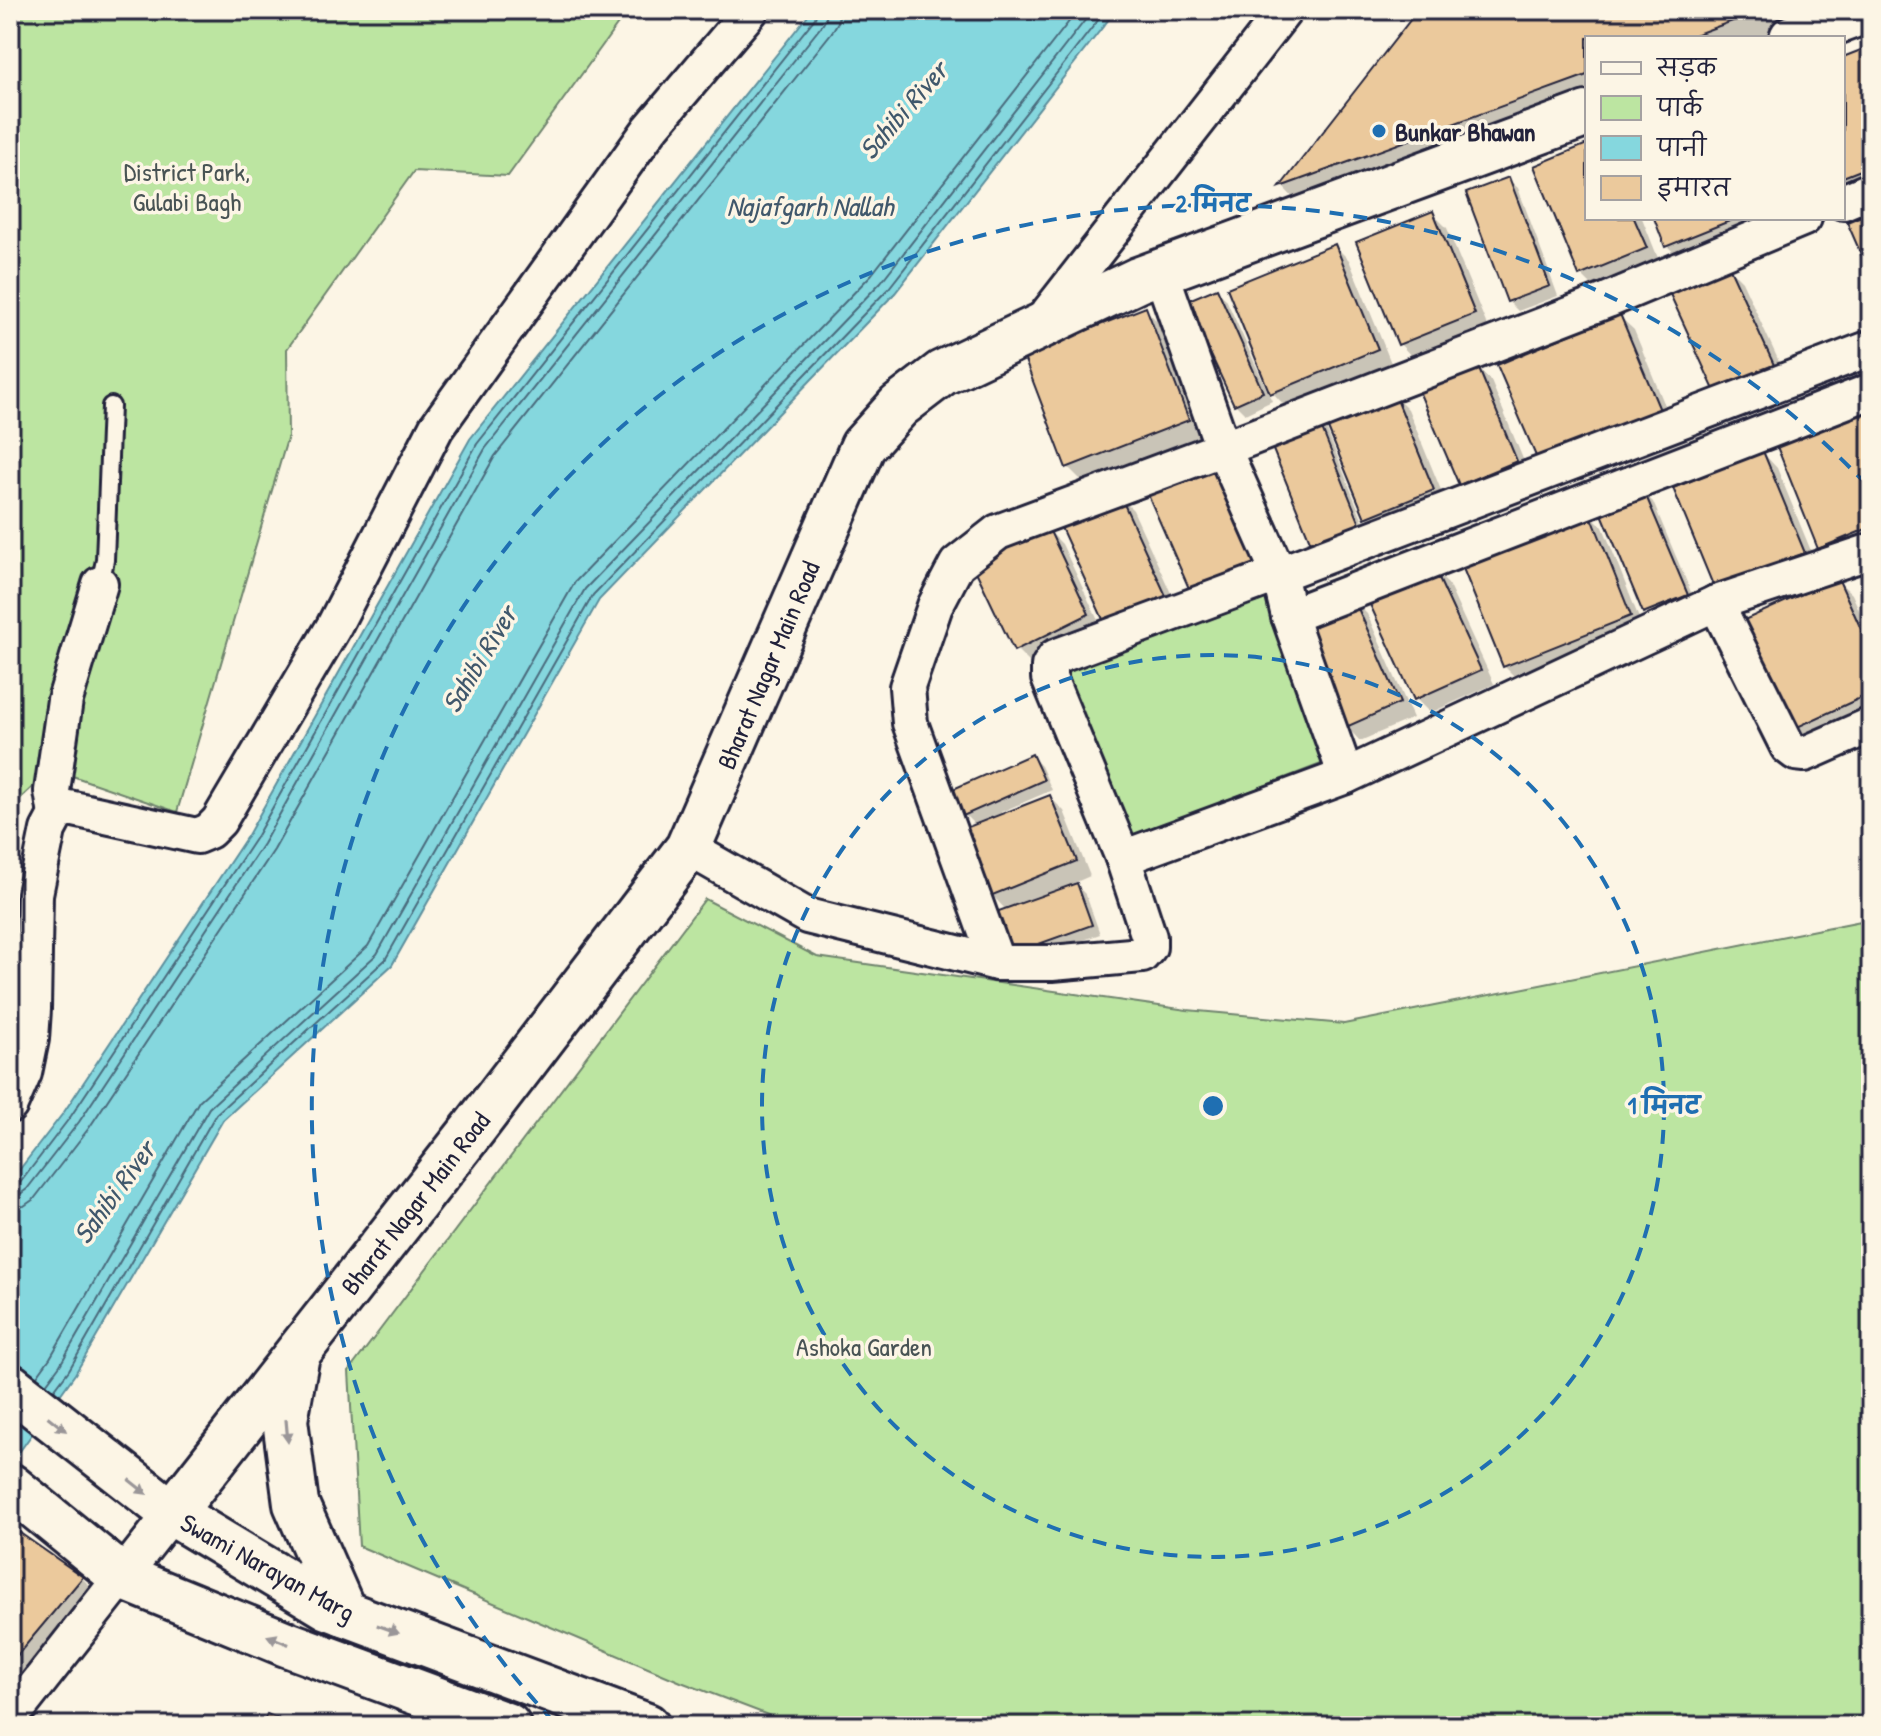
<svg xmlns="http://www.w3.org/2000/svg" width="1881" height="1736" font-family="'Patrick Hand','Playpen Sans Deva',sans-serif">
	<style>
		.green { fill: #bce5a1; stroke: #6f846e; stroke-width: 2 }
		.water { fill: #85d7de; stroke: #5d8f9d; stroke-width: 2 }
		.shadow { fill: #0003 }
		.lines { fill: none; stroke-linecap: round; stroke-linejoin: round }
		.shore { stroke: #4a6a7c; stroke-width: 2 }
		.building { fill: #ebc99c; stroke: #22223b; stroke-width: 2 }
		.lane-casing { stroke: #22223b; stroke-width: 22 }
		.street-casing { stroke: #22223b; stroke-width: 40 }
		.secondary-casing { stroke: #22223b; stroke-width: 50 }
		.lane { stroke: #fcf5e5; stroke-width: 16 }
		.street { stroke: #fcf5e5; stroke-width: 34 }
		.secondary { stroke: #fcf5e5; stroke-width: 44 }
		.oneway { fill: #9a9698 }
		.ring { fill: none; stroke: #1f6fb2; stroke-width: 4; stroke-dasharray: 14 10 }
		.poi-dot { fill: #1f6fb2; stroke: #fcf5e5; stroke-width: 3 }
		.labels { text-anchor: middle; dominant-baseline: central; stroke-width: 7; stroke-linejoin: round; paint-order: stroke }
		.poi-label { font-size: 26px; font-weight: bold; fill: #22223b; stroke: #fcf5e5; text-anchor: start }
		.park-label { font-size: 26px; fill: #485354; stroke: #fcf5e5 }
		.street-label { font-size: 26px; fill: #22223b; stroke: #fcf5e5 }
		.water-label { font-size: 28px; font-style: italic; fill: #40586c; stroke: #fcf5e5 }
		.centre { fill: #1f6fb2; stroke: #fcf5e5; stroke-width: 4 }
		.ring-label { font-size: 24px; text-anchor: middle; font-weight: bold; fill: #1f6fb2; stroke: #fcf5e5; stroke-width: 7; stroke-linejoin: round; paint-order: stroke }
	</style>
	<rect width="100%" height="100%" fill="#fcf5e5"/>
	<filter id="ink" filterUnits="userSpaceOnUse"><feTurbulence type="fractalNoise" baseFrequency=".0125" numOctaves="2"/><feDisplacementMap in="SourceGraphic" scale="16" xChannelSelector="R" yChannelSelector="G"/><feConvolveMatrix kernelMatrix="1 2 1 2 8 2 1 2 1" color-interpolation-filters="sRGB"/></filter>
	<g filter="url(#ink)">
		<g class="green">
			<polygon points="10,10 628,10 508,176 414,171 287,349 288,436 177,812 52,769 10,808"/>
			<polygon points="1271,594 1334,759 1129,838 1066,672"/>
			<polygon points="705,899 817,957 1187,1010 1344,1024 1871,919 1871,1726 797,1726 681,1682 359,1546 349,1371"/>
		</g>
		<polygon class="water" points="812,10 1116,10 895,293 599,600 392,965 223,1120 75,1374 10,1465 10,1182 64,1112 248,835 470,439"/>
		<g class="shadow">
			<polygon points="1420,10 1833,10 1757,38 1587,38 1587,100 1301,206 1283,187"/>
			<polygon points="1871,48 1871,186 1843,197 1843,59"/>
			<polygon points="1587,146 1587,218 1642,218 1660,263 1596,290 1581,275"/>
			<polygon points="1508,179 1518,188 1558,296 1518,311 1508,301"/>
			<polygon points="1432,213 1447,228 1488,328 1414,359 1400,344"/>
			<polygon points="1656,218 1761,218 1682,260 1667,246"/>
			<polygon points="1335,246 1349,260 1391,363 1286,407 1272,392"/>
			<polygon points="1728,267 1742,281 1787,379 1731,405"/>
			<polygon points="1216,290 1226,299 1272,401 1245,414 1235,404"/>
			<polygon points="1145,309 1160,324 1202,435 1082,481 1068,467"/>
			<polygon points="1619,316 1634,330 1673,425 1554,475"/>
			<polygon points="1476,366 1491,381 1530,476 1475,499 1461,484 1421,390"/>
			<polygon points="1393,394 1408,409 1447,505 1382,532 1367,517"/>
			<polygon points="1867,410 1871,414 1871,547 1834,562 1820,548"/>
			<polygon points="1318,422 1327,431 1368,533 1322,552 1313,542"/>
			<polygon points="1763,453 1777,468 1818,568 1731,603"/>
			<polygon points="1644,493 1653,502 1696,604 1655,621 1645,612"/>
			<polygon points="1118,495 1133,510 1180,613 1123,640"/>
			<polygon points="1588,512 1603,527 1644,631 1519,681 1504,666"/>
			<polygon points="1047,529 1062,544 1102,629 1031,664 1016,649"/>
			<polygon points="1433,570 1448,584 1494,684 1430,713 1416,699"/>
			<polygon points="1871,576 1871,594 1864,578"/>
			<polygon points="1837,580 1852,594 1871,637 1871,714 1807,743 1792,729"/>
			<polygon points="1352,599 1367,614 1413,718 1360,741 1346,726"/>
			<polygon points="1032,757 1041,766 1052,790 1001,812 1002,816 1050,797 1064,811 1090,876 1074,883 1086,895 1100,934 1020,963 1007,911 992,895 966,830 976,826 965,815"/>
			<polygon points="10,1529 82,1578 101,1597 10,1706"/>
		</g>
		<g class="lines">
			<g class="shore">
				<polyline points="10,1186 20,1183 71,1116 255,839 477,444 815,18 817,10"/>
				<polyline points="10,1196 19,1195 27,1189 79,1122 263,844 485,449 823,24 826,18 827,10"/>
				<polyline points="10,1208 24,1206 34,1199 89,1128 274,850 495,456 832,32 838,22 839,10"/>
				<polyline points="37,1376 50,1358 199,1101 368,946 575,582 872,274 1078,10"/>
				<polyline points="46,1384 60,1365 209,1108 377,954 585,589 881,282 1093,10"/>
				<polyline points="54,1390 69,1370 216,1114 385,960 593,595 889,288 1106,10"/>
			</g>
		</g>
		<g class="building">
			<polygon points="1418,10 1763,10 1686,38 1587,38 1587,75 1280,187"/>
			<polygon points="1871,46 1871,166 1843,177 1843,57"/>
			<polygon points="1587,144 1587,218 1634,218 1647,248 1579,276 1534,166"/>
			<polygon points="1509,177 1550,286 1507,302 1466,193"/>
			<polygon points="1433,211 1475,314 1398,345 1356,242"/>
			<polygon points="1871,212 1871,277 1847,222"/>
			<polygon points="1654,218 1737,218 1665,247"/>
			<polygon points="1335,244 1378,349 1270,394 1227,288"/>
			<polygon points="1728,264 1774,365 1715,392 1669,292"/>
			<polygon points="1217,288 1263,392 1234,405 1186,301"/>
			<polygon points="1146,307 1189,420 1066,468 1023,355"/>
			<polygon points="1620,314 1660,410 1538,461 1497,365"/>
			<polygon points="1477,364 1517,461 1459,485 1418,389"/>
			<polygon points="1394,392 1434,490 1365,518 1325,421"/>
			<polygon points="1867,407 1871,417 1871,527 1818,549 1776,444"/>
			<polygon points="1318,419 1360,524 1311,543 1269,440"/>
			<polygon points="1763,451 1805,553 1715,590 1673,488"/>
			<polygon points="1213,459 1259,564 1191,593 1145,488"/>
			<polygon points="1644,491 1688,595 1643,613 1600,509"/>
			<polygon points="1119,493 1167,598 1106,626 1058,521"/>
			<polygon points="1589,510 1631,616 1503,667 1460,561"/>
			<polygon points="1048,527 1089,614 1014,651 972,563"/>
			<polygon points="1434,568 1481,670 1414,700 1367,598"/>
			<polygon points="1838,578 1871,651 1871,693 1791,730 1742,621"/>
			<polygon points="1353,597 1400,703 1344,728 1298,621"/>
			<polygon points="1032,754 1044,780 963,816 951,790"/>
			<polygon points="1050,795 1077,861 990,896 963,829"/>
			<polygon points="1077,883 1092,925 1008,955 993,913"/>
			<polygon points="10,1526 83,1577 10,1664"/>
			<polygon points="267,1714 296,1726 261,1726"/>
		</g>
		<g class="lines">
			<g class="lane-casing">
				<polyline id="lane" points="100,584 105,560 111,406"/>
			</g>
			<g class="street-casing">
				<g id="street">
					<polyline points="1843,202 1871,190"/>
					<polyline points="1161,272 1223,448 1279,574 1289,616 1346,776"/>
					<polyline points="1039,325 1285,10"/>
					<polyline points="1716,603 1788,747 1796,753 1805,754 1871,725"/>
					<polyline points="1289,616 1871,391"/>
					<polyline points="56,815 52,791 65,700 100,584"/>
					<polyline points="688,848 807,916 997,963 1052,963 1142,955 1149,947 1149,937 1123,858 1049,678 1049,666 1055,657 1279,574 1871,348"/>
					<polyline points="1123,858 1346,776 1716,603 1871,551"/>
					<polyline points="997,963 910,723 907,687 935,606 957,564 998,532 1243,441 1608,300 1804,218"/>
					<polyline points="10,1105 24,1073 31,1039 33,1009 35,894 48,830 56,815 69,808 197,836 209,831 219,821 333,628 436,428 650,129 751,10"/>
					<polyline points="21,1705 172,1513"/>
				</g>
			</g>
			<g class="secondary-casing">
				<g id="secondary">
					<polyline points="1792,38 1868,10"/>
					<polyline points="296,1360 285,1420 296,1504 344,1613"/>
					<polyline points="10,1386 172,1513 328,1607 647,1726"/>
					<polyline points="10,1486 122,1577 284,1643 508,1726"/>
					<polyline points="172,1513 475,1127 688,848 863,446 899,406 942,373 1138,280 1587,114"/>
				</g>
			</g>
			<use href="#lane" class="lane"/>
			<use href="#street" class="street"/>
			<use href="#secondary" class="secondary"/>
		</g>
		<defs><path id="oneway-solid" d="M-6-.8H1V-3.2L6.5 0L1 3.2V.8H-6Z" transform="scale(2)"/></defs>
		<g class="oneway">
			<use href="#oneway-solid" transform="translate(57 1424) rotate(38)"/>
			<use href="#oneway-solid" transform="translate(287 1431) rotate(85)"/>
			<use href="#oneway-solid" transform="translate(138 1487) rotate(38)"/>
			<use href="#oneway-solid" transform="translate(388 1629) rotate(20)"/>
			<use href="#oneway-solid" transform="translate(278 1640) rotate(-158)"/>
		</g>
	</g>
	<g class="ring">
		<circle cx="1213" cy="1106" r="451"/>
		<path d="M553 1721A902 902 0 0 1 1867 485"/>
	</g>
	<circle class="poi-dot" cx="1379" cy="131" r="8"/>
	<g class="labels">
		<g class="poi-label">
			<text x="1395" y="131">Bunkar Bhawan</text>
		</g>
		<g class="park-label">
			<text x="187" y="171">District Park,<tspan x="187" dy="30">Gulabi Bagh</tspan></text>
			<text x="864" y="1346">Ashoka Garden</text>
		</g>
		<g class="street-label">
			<text transform="translate(768 665) rotate(-67)">Bharat Nagar Main Road</text>
			<text transform="translate(415 1203) rotate(-52)">Bharat Nagar Main Road</text>
			<text transform="translate(268 1567) rotate(29)">Swami Narayan Marg</text>
		</g>
		<g class="water-label">
			<text transform="translate(903 110) rotate(-49)">Sahibi River</text>
			<text x="810" y="206">Najafgarh Nallah</text>
			<text transform="translate(479 659) rotate(-59)">Sahibi River</text>
			<text transform="translate(114 1192) rotate(-54)">Sahibi River</text>
		</g>
	</g>
	<circle cx="1213" cy="1106" r="12" class="centre"/>
	<g class="ring-label">
		<text x="1213" y="212">2 मिनट</text>
		<text x="1664" y="1114">1 मिनट</text>
	</g>
	<rect width="1881" height="1736" fill="none" stroke="#fcf5e5" stroke-width="40"/>
	<rect x="20" y="20" width="1841" height="1696" fill="none" stroke="#22223b" stroke-width="3" filter="url(#ink)"/>
	<rect x="1585" y="36" width="260" height="184" fill="#fcf5e5" stroke="#a5a1a1" stroke-width="2"/>
	<rect x="1601" y="62" width="40" height="12" fill="#fcf5e5" stroke="#a5a1a1" stroke-width="2"/>
	<text x="1657" y="76" font-size="24" fill="#22223b">सड़क</text>
	<rect x="1601" y="96" width="40" height="24" fill="#bce5a1" stroke="#a5a1a1" stroke-width="2"/>
	<text x="1657" y="116" font-size="24" fill="#22223b">पार्क</text>
	<rect x="1601" y="136" width="40" height="24" fill="#85d7de" stroke="#a5a1a1" stroke-width="2"/>
	<text x="1657" y="156" font-size="24" fill="#22223b">पानी</text>
	<rect x="1601" y="176" width="40" height="24" fill="#ebc99c" stroke="#a5a1a1" stroke-width="2"/>
	<text x="1657" y="196" font-size="24" fill="#22223b">इमारत</text>
</svg>
